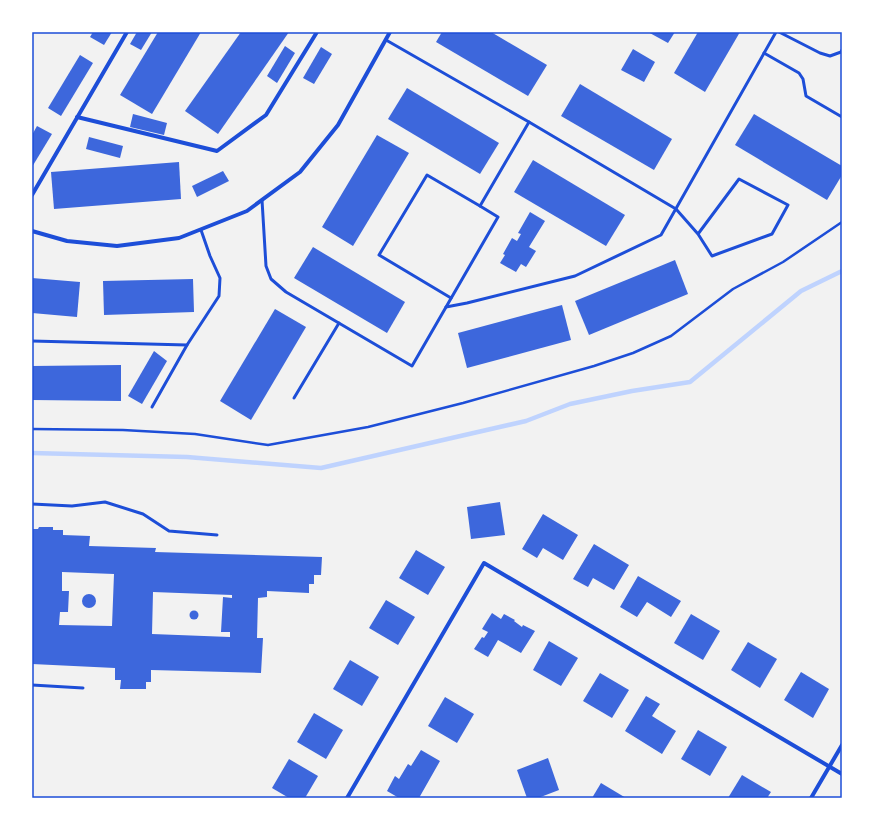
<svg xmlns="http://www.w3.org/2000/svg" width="874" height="830" font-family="'Fira Sans Condensed',sans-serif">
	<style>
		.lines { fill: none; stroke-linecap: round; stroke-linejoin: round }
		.stream { stroke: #bfd3fe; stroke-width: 4.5 }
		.building { fill: #3d67dc; fill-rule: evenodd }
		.path { stroke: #1d4ed8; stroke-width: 2.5 }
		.service { stroke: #1d4ed8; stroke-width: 3 }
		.minor { stroke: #1d4ed8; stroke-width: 4 }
		.neatline { fill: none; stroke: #1d4ed8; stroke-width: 1.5 }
	</style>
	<rect width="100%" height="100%" fill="#f2f2f2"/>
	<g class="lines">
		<polyline class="stream" points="32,453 187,457 321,468 526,421 570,404 632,391 690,382 801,291 842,271"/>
	</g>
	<g class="building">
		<polygon points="93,32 112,32 104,45 90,37"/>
		<polygon points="137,32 152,32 141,50 130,44"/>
		<polygon points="158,32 201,32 152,114 120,95"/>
		<polygon points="241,32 289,32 218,134 185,111"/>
		<polygon points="442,32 491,32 547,65 528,96 436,42"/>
		<polygon points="648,32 675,32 668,43"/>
		<polygon points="698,32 740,32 705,92 674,73"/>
		<polygon points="285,46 295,53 277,83 267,76"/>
		<polygon points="321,47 332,54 314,84 303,78"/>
		<polygon points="633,49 655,62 644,82 621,70"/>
		<polygon points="80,55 93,63 61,116 48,108"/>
		<polygon points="580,84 672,139 654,170 561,116"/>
		<polygon points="407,88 499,143 480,174 388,119"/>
		<polygon points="133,114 167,123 164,135 130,127"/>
		<polygon points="754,114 842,166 842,175 827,200 735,145"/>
		<polygon points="37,126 52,134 32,167 32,135"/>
		<polygon points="377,135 409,153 353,246 322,227"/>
		<polygon points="89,137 123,146 120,158 86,149"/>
		<polygon points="533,160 625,215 606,246 514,192"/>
		<polygon points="179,162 181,199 54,209 51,172"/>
		<polygon points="223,171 229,181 197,197 192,186"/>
		<polygon points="530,212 545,221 529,247 536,251 526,267 521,264 516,272 500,263 505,255 503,254 512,238 517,241 521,234 518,233"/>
		<polygon points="313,247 405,302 387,333 294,278"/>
		<polygon points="675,260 688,294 589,335 575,301"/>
		<polygon points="32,278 80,282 77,317 32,313"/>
		<polygon points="193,279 194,312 104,315 103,281"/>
		<polygon points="562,305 571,340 467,368 458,333"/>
		<polygon points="275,309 306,327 251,420 220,401"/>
		<polygon points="154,351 167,361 142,404 128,396"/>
		<polygon points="121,365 121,401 32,400 32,366"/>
		<polygon points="500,502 505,535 471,539 467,507"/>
		<polygon points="543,514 578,535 563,560 543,548 537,558 522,549"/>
		<path d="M39 527H53V530H63V535L90 536 89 546 156 548 155 552 322 557 321 575H314V584H309V593L267 591V597L258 598 257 638H263L261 673 151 670V682H146V689H120L121 680H115V668L32 664V529H38ZM62 572 114 574 112 626 59 625 60 612H68L69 591H62ZM153 592 232 595V598L223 597 221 632H230V637L152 634Z"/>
		<polygon points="594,544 629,565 614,590 593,578 588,587 573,579"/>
		<polygon points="416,550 445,567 428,595 399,578"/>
		<polygon points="638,576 681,601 671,617 647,602 637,617 620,607"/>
		<circle cx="89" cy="601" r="7"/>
		<polygon points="386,600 415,617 398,645 369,628"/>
		<circle cx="194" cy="615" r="4.5"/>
		<polygon points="492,613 501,619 504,614 515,620 514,621 522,627 523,625 535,631 521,653 498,640 488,657 474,649 482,637 484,638 488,632 482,629"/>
		<polygon points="691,614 720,631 703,660 674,643"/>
		<polygon points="549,641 578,658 561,686 533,670"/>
		<polygon points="748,642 777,659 760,688 731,670"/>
		<polygon points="350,660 379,677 362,706 333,689"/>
		<polygon points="801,672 829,689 813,718 784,700"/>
		<polygon points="600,673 629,690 612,718 583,701"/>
		<polygon points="646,696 660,704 652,716 676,731 662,754 625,731"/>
		<polygon points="445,697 474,714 457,743 428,726"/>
		<polygon points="314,713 343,730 326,759 297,742"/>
		<polygon points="698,730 727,747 710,776 681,759"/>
		<polygon points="421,750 440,761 419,798 399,798 387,791 395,776 399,779 408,764 411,766"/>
		<polygon points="548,758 559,790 538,798 527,798 517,770"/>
		<polygon points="289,759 318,776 305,798 289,798 272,788"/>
		<polygon points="742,775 771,792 767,798 728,798"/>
		<polygon points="601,783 626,798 592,798"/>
	</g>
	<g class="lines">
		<polyline class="path" points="32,429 123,430 195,434 268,445 368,427 463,403 594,366 633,353 671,336 733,289 783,262 842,222"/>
		<g class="service">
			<polyline points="779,32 820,53 830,56 841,52 842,50"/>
			<polyline points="764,53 799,73 803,79 806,96 842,117"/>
			<polyline points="529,122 676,209 698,234 712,256 772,234 788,205 739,179 698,234"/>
			<polyline points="262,200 266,266 271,279 286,292 412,366 498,217 480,206 529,122 386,40"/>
			<polyline points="451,298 379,255 427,175 480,206"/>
			<polyline points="446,307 467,303 575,276 661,235 776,32"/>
			<polyline points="32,341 187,345 219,296 220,278 210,256 201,230"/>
			<polyline points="294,398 339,323"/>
			<polyline points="152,407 187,345"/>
			<polyline points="32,504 72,506 105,502 143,514 169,531 217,535"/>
			<polyline points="32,685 83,688"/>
		</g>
		<g class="minor">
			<polyline points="77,117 217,151 266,115 317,32"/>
			<polyline points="32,195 127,32"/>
			<polyline points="32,231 67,241 117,246 179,238 247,211 300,172 338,125 390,32"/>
			<polyline points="347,798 484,563 842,774"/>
			<polyline points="811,798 842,745"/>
		</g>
	</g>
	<rect width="874" height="830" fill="none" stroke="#ffffff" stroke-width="66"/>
	<rect x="33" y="33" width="808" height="764" class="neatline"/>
</svg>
